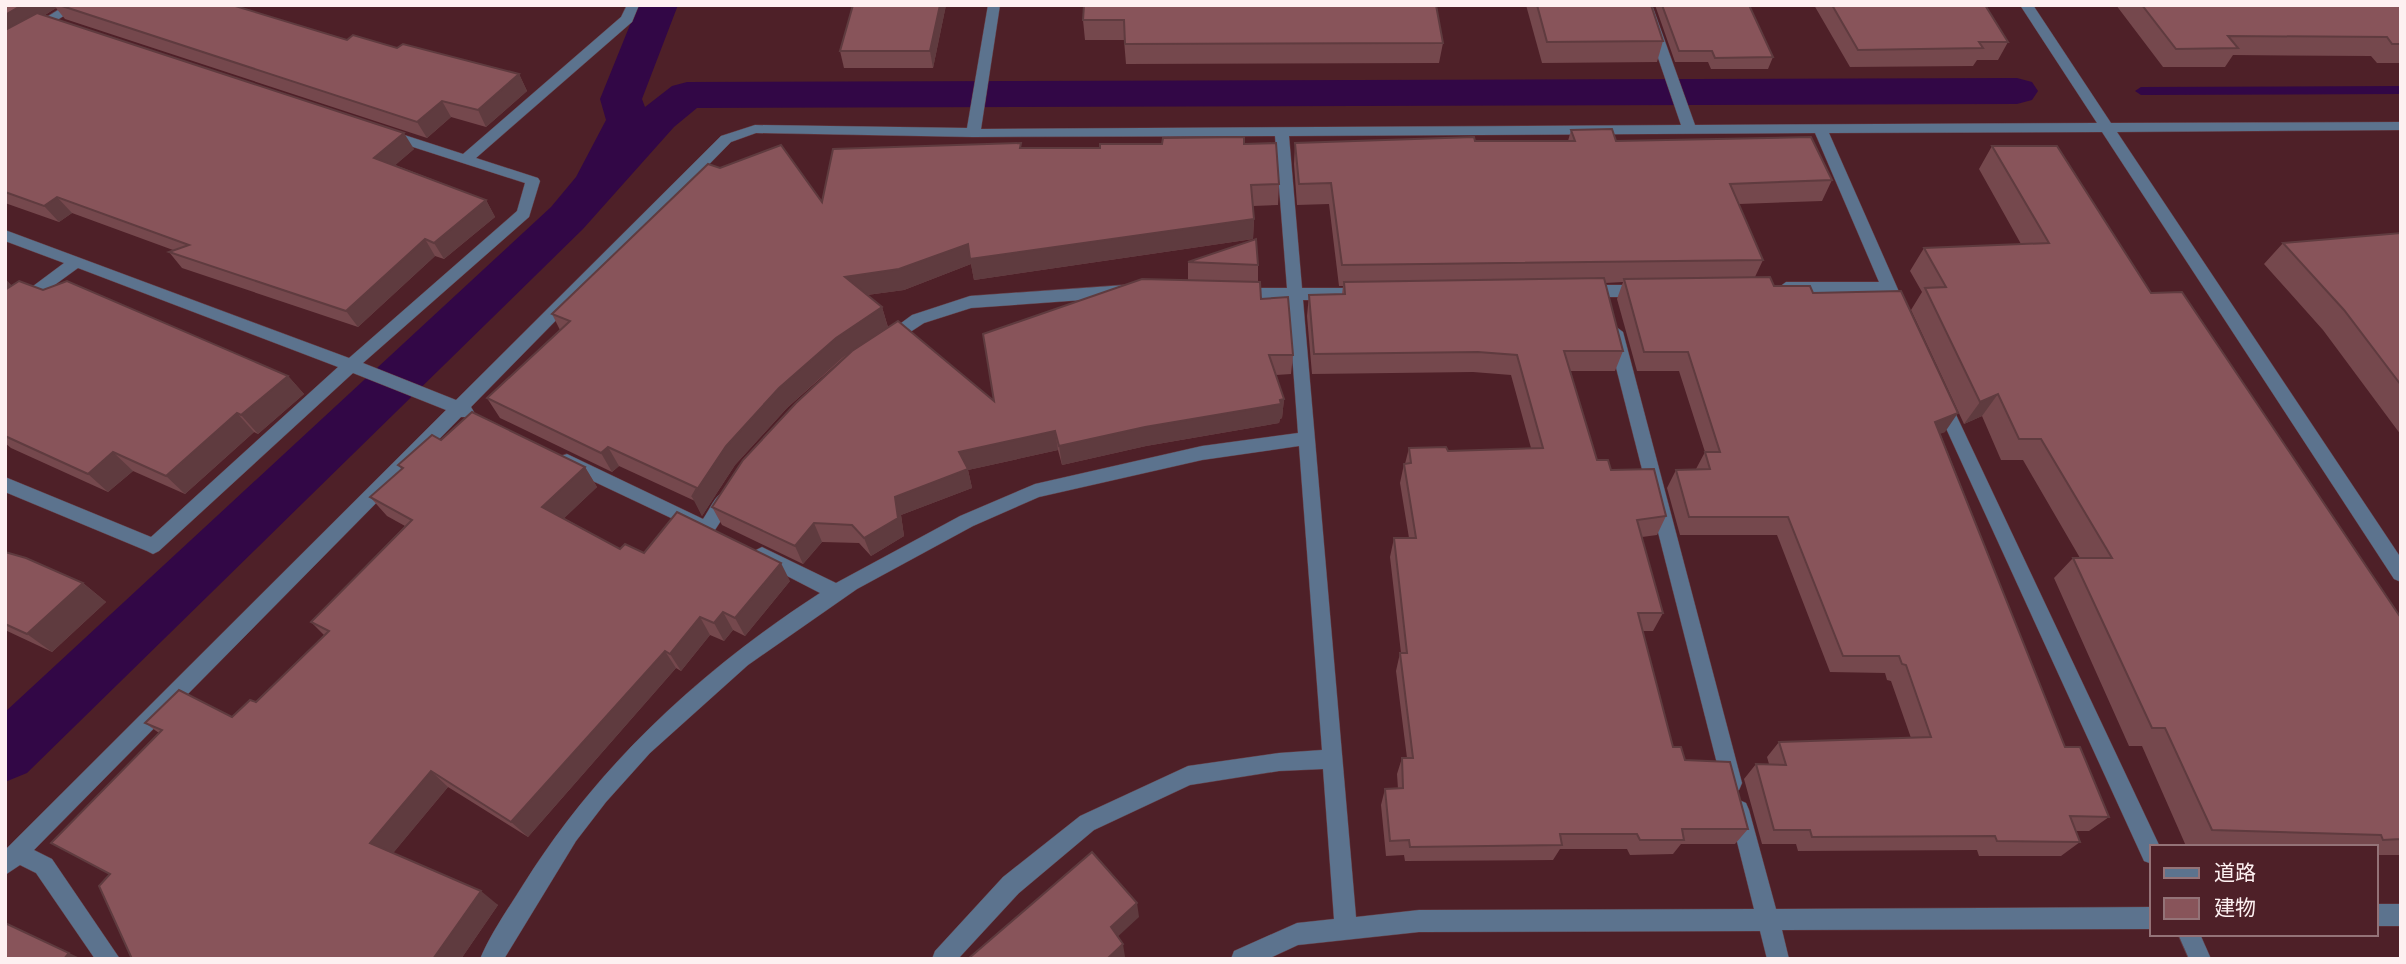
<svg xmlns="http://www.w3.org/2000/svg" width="2406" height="964" font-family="'PT Sans Narrow','Noto Sans JP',sans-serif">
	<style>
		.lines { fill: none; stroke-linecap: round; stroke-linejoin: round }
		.stream { fill: #320746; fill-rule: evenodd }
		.canal { fill: #320746; fill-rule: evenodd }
		.minor-casing { stroke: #663d44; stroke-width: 1 }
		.minor { fill: #5c738e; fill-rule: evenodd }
		.wall { fill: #75484d }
		.shaded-wall { fill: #5f3b3f }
		.building { fill: #88545a; stroke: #5f3b3f; stroke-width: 2 }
	</style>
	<rect width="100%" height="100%" fill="#4e2028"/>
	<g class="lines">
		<polygon class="stream" points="2401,86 2401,94 2141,95 2135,91 2141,87"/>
		<polygon class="canal" points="638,5 678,5 642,99 645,107 672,86 687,82 2017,78 2032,82 2038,91 2032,100 2017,104 697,108 674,127 583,229 27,773 5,782 5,712 551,207 576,177 606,120 600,99"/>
		<g class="minor-casing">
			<g id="minor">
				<polygon points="66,5 81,5 5,53 5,43"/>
				<path d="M627 5H639L632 22 476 158 538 178 540 181 529 217 363 363 456 400 721 136 755 125 967 128 988 5H1000L981 129 1681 125 1640 5H1652L1695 125 2097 123 2020 5H2033L2111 123 2401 122V130L2117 132 2401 558V582L2394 579 2102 132 1829 133 1900 294 1892 300 1886 298 1884 293 1786 294 1778 288 1786 282H1879L1815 133 1289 136 1302 288H1346L1354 294 1346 300H1303L1356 917 1419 910 1754 909 1729 810 1732 803 1739 800 1746 803 1749 810 1776 909 2152 907V929L1782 930 1789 959H1767L1760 931 1419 932 1298 945 1268 959H1231L1234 951 1297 923 1334 919 1323 769 1279 771 1190 785 1094 830 1019 893 958 959H932L935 951 1003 877 1080 816 1188 766 1279 753 1322 750 1299 446 1202 460 1039 497 973 526 857 589 748 665 650 753 606 802 576 841 504 959H480C491 933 508 909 523 885 598 765 701 670 820 593L756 560 753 555 756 550 762 547 768 550 836 583 960 516 1035 484 1202 446 1298 433 1288 300H1237L1229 294 1237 288H1287L1275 136 973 137 756 133 731 142 471 407 474 412 472 417H461L34 850 52 859 120 959H95L36 873 20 865 5 875V850L446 410 353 373 159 551 153 554 147 551 5 492V477L151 537 338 367 78 268 5 321V307L64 263 5 241V230L349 358 517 211 525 183 382 137V131H392L463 154 621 17Z"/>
				<polygon points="1125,285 1133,291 1125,297 971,308 924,323 892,344 886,346 878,340 912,315 970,296"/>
				<polygon points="1583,285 1643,285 1651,291 1643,297 1583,297 1575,291"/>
				<polygon points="1615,326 1623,332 1742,783 1739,790 1732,793 1725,790 1722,783 1607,332"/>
				<polygon points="1942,396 1950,402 2160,847 2152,847 2152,864 2144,861 1934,402"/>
				<path d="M567 454 703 519C711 508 718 486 734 491L737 496 713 533 707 535 561 466 558 461 561 456Z"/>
				<rect x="2376" y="904" width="25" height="22"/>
				<polygon points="2178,934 2200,934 2211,959 2189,959"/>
			</g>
		</g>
		<use href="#minor" class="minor"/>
	</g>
	<g class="wall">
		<polygon points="5,5 232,5 347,40 397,48 519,74 527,91 486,127 451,117 427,138 65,19 56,8 45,15 414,149 395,165 486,200 495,217 444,259 435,256 358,327 182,268 169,252 173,250 72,213 59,222 5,203"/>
		<polygon points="946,5 933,68 844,68 840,51"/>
		<polygon points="1084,5 1443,43 1439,63 1126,64 1124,40 1085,40 1083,20"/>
		<polygon points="1526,5 1651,5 1663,41 1657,62 1542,63"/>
		<polygon points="1655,5 1749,5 1773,57 1768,69 1711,69 1708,62 1675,62"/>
		<polygon points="1814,5 1985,5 2008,42 1998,60 1977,60 1973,66 1850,67"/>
		<polygon points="2116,5 2401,5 2401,63 2377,63 2371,56 2233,55 2225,67 2163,67"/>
		<polygon points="1571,130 1616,141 1832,180 1822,201 1739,204 1763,260 1755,277 1774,286 1813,293 1945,432 1940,433 2065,747 2109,817 2089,831 2076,831 2080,842 2061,856 1979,856 1977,850 1798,851 1796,844 1762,844 1744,779 1756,764 1769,764 1767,757 1779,742 1911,738 1891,681 1887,680 1885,673 1830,672 1777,535 1680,535 1667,488 1676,470 1696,469 1705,452 1679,371 1637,371 1617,299 1623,282 1605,283 1623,351 1615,371 1570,371 1597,460 1611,470 1666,516 1657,535 1642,537 1663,613 1653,631 1643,631 1673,747 1748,829 1735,844 1681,844 1673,854 1630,855 1627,849 1560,849 1553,860 1405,861 1404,855 1386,856 1381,805 1385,789 1398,789 1397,774 1402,758 1407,758 1396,671 1400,653 1401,653 1390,557 1394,538 1409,538 1400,483 1404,464 1405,464 1409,448 1448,451 1531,448 1511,375 1473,372 1312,374 1307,316 1309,295 1342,294 1343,286 1339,286 1329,204 1297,205 1294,164 1295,143 1568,141"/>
		<polygon points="1244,144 1279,184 1278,205 1253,206 1254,219 1253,239 974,280 971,264 904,290 867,295 882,307 888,327 994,401 1188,280 1188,262 1258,265 1258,282 1261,299 1293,355 1291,374 1276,375 1284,399 1282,418 1280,419 1279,423 1146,446 1062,465 1058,450 968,470 972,488 901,515 904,536 871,556 859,543 822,542 803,564 722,525 712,507 847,355 787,408 735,465 702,516 695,501 619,466 612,472 500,418 487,398 560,330 552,314 822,202 1022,148 1100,148"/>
		<polygon points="1992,146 2151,293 2401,618 2401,855 2376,855 2376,847 2186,846 2142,746 2129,746 2054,578 2073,558 2080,558 2023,460 2001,460 1982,416 1964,424 1911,310 1922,292 1910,271 1924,248 2021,244 1979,169"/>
		<polygon points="2401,233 2401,435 2323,330 2264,264 2283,243"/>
		<polygon points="5,279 12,286 288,376 304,394 258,434 254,432 185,494 133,471 108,492 11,448 5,443"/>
		<polygon points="441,440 585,467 597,487 564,518 620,549 790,581 745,636 733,630 724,641 710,635 681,671 676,668 528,837 448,787 393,853 498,905 461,959 132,959 110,874 159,733 145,723 232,717 256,702 324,635 311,622 405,526 387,516 370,497 402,470 398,465"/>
		<polygon points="5,552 83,583 106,602 52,652 5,630"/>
	</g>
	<g class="shaded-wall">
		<polygon points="22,5 54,5 56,8 5,40 5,15"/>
		<polygon points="940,5 946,5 933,68 930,51"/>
		<polygon points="519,74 527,91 486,127 478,110"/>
		<polygon points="442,101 451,117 427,138 417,122"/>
		<polygon points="404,133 414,149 385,174 374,158"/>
		<polygon points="57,197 72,213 59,222 44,206"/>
		<polygon points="486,200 495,217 444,259 434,243"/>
		<polygon points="1254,219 1253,239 974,280 971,264 904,290 852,297 845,277 968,244"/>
		<polygon points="425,239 435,256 358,327 346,311"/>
		<polygon points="5,279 19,293 5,305"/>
		<polygon points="882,307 888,328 842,358 787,408 735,465 702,516 692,497 726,446 779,388 836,338"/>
		<polygon points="288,376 304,394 258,434 241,415"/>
		<polygon points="1998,394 1982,416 1964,424 1980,402"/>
		<polygon points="1284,399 1282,418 1280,419 1279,423 1146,446 1062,465 1059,446 1145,427"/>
		<polygon points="237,413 254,432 185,494 166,476"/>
		<polygon points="1958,413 1945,432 1922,441 1935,422"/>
		<polygon points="1055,431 1058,450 968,470 972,488 901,515 904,536 871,556 864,538 895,497 959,452"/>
		<polygon points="608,447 619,466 612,472 601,453"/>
		<polygon points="113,452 133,471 108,492 88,474"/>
		<polygon points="585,467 597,487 556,526 542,507"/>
		<polygon points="814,523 822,542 803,564 795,546"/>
		<polygon points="781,563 790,581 745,636 735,618"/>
		<polygon points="83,583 106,602 52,652 27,634"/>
		<polygon points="723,612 733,630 724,641 714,623"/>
		<polygon points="700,617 710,635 681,671 670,654"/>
		<polygon points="665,651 676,668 528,837 511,822"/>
		<polygon points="431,771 448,787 389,858 370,843"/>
		<polygon points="481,891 498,905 461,959 433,959"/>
		<polygon points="1137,903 1139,917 1113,941 1111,927"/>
		<polygon points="5,923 82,959 64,959"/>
		<polygon points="1123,944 1125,957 1123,959 1107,959"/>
	</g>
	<g class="building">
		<polygon points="5,5 22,5 5,15"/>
		<polygon points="59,5 232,5 347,40 353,35 397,48 403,44 519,74 478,110 442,101 417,122"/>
		<polygon points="853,5 940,5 930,51 840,51"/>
		<polygon points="1084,5 1436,5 1443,43 1125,44 1124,20 1083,20"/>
		<polygon points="1537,5 1651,5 1663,41 1547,42"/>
		<polygon points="1662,5 1749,5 1773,57 1715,58 1712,51 1679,51"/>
		<polygon points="1832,5 1985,5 2008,42 1979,42 1983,48 1858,50"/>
		<polygon points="2142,5 2401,5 2401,44 2392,44 2387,37 2228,36 2238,48 2176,49"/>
		<polygon points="37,13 404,133 374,158 486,200 434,243 425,239 346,311 169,252 189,245 57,197 44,206 5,192 5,30"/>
		<polygon points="1612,129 1616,141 1811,137 1832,180 1730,184 1763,260 1342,265 1331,183 1299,184 1295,143 1474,137 1475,141 1575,141 1571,130"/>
		<polygon points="1244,137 1244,144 1276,143 1279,184 1251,185 1254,219 970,259 968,244 899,269 845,277 882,307 836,338 779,388 726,446 692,497 697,488 608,447 601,453 487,398 570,321 552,314 708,164 720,168 781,145 822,202 833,149 1021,143 1020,148 1100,148 1100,144 1162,144 1163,138"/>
		<polygon points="1992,146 2057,146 2151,293 2182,292 2401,618 2401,839 2383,840 2381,835 2212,830 2165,728 2152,728 2073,558 2112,558 2041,439 2019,439 1998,394 1980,402 1925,288 1946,287 1924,248 2049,243"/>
		<polygon points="2401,233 2401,385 2344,310 2283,243"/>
		<polygon points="1256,239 1258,265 1188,262"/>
		<polygon points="1770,277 1774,286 1810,286 1813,293 1901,291 1958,413 1935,422 2065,747 2080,747 2109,817 2070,816 2080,842 1997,841 1995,836 1812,837 1810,830 1774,830 1756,764 1786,765 1779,742 1931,737 1906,665 1902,664 1899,656 1843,656 1788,517 1689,517 1676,470 1710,469 1705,452 1720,452 1688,352 1644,352 1624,279"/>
		<polygon points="1604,278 1623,351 1564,351 1597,460 1608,460 1611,470 1654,469 1666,516 1637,520 1663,613 1638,613 1673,747 1681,747 1685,760 1730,762 1748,829 1682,829 1684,840 1640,840 1637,834 1560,834 1562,845 1410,847 1409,840 1390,841 1385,789 1403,788 1402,758 1413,758 1400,653 1407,653 1394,538 1416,538 1404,464 1411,463 1409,448 1446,447 1448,451 1543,448 1517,355 1478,352 1314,354 1309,295 1345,294 1344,282"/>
		<polygon points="1142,279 1260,282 1261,299 1288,297 1293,355 1269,355 1284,399 1280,400 1281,404 1145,427 1059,446 1055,431 959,452 968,469 895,497 898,518 864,538 852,525 814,523 795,546 712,507 743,460 796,403 852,351 898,321 994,401 983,334"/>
		<polygon points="19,281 43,290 67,281 288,376 241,415 237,413 166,476 113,452 88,474 5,436 5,290"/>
		<polygon points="472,412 585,467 542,507 620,549 625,544 644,553 677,512 781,563 735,618 723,612 714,623 700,617 670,654 665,651 511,822 431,771 370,843 481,891 433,959 132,959 99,886 110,874 51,843 162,730 145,723 179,690 232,717 250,700 256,702 329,631 311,622 412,520 370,497 403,468 398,465 432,435 441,440"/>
		<polygon points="5,552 26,558 83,583 27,634 5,624"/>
		<polygon points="1092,852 1137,903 1111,927 1123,944 1107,959 968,959"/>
		<polygon points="5,923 69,953 64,959 5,959"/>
	</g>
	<rect width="2406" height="964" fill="none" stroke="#fdf0f1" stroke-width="14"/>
	<rect x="2150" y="845" width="228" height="91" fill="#4e2028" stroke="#947378" stroke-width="2"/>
	<rect x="2164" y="868" width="35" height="10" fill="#5c738e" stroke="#947378" stroke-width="2"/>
	<text x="2214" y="880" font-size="21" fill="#fdf0f1">道路</text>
	<rect x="2164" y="898" width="35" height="21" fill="#88545a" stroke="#947378" stroke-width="2"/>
	<text x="2214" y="915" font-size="21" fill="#fdf0f1">建物</text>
</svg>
